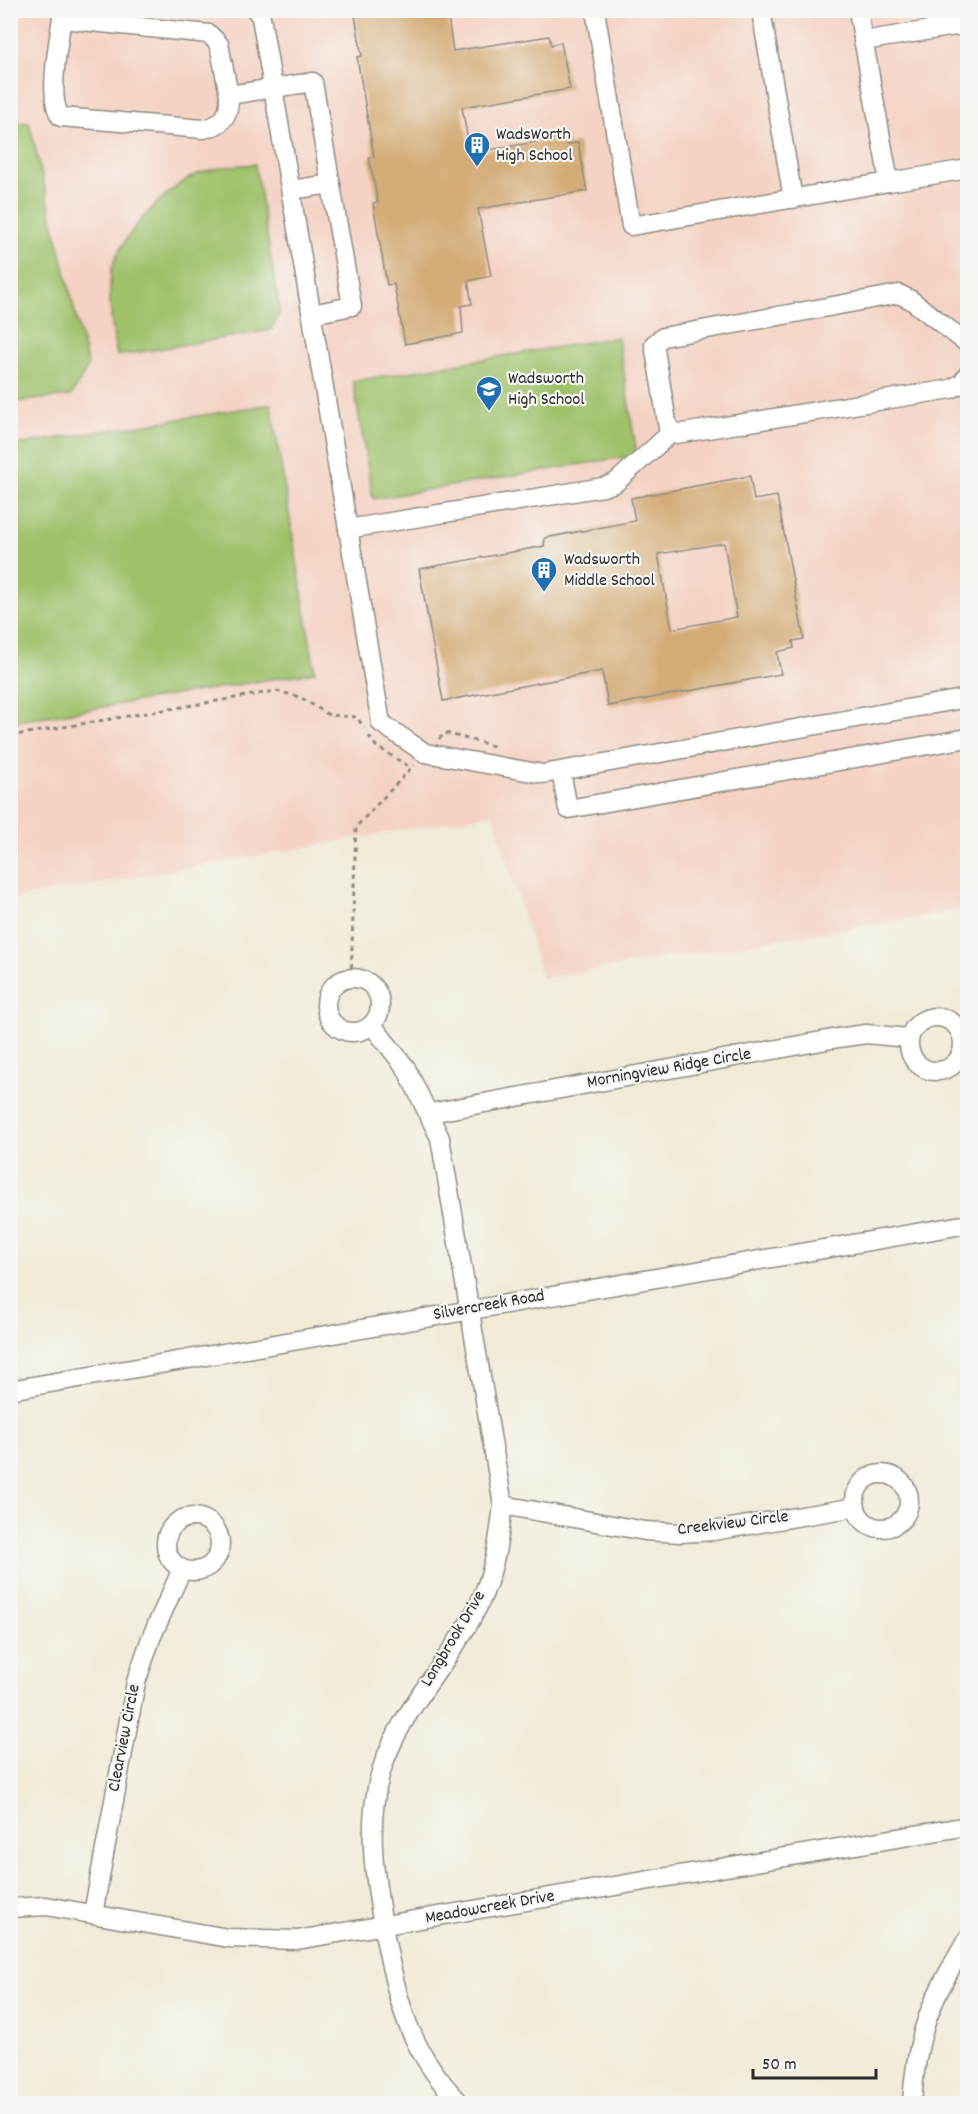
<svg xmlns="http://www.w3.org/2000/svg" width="978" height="2114" font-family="Dekko,sans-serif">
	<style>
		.built { fill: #f5d2c3 }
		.green { fill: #9fc16a; stroke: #65764a; stroke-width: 1.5 }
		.building { fill: #d4ac77; fill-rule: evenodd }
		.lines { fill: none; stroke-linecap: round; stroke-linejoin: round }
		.minor-casing { stroke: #8e8b82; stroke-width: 21 }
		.path { stroke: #8e8b82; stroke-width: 3; stroke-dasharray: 4.5 4.5; stroke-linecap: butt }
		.minor { stroke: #fff; stroke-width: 18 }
		.labels { text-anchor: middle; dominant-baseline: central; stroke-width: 4.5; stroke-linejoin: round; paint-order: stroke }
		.poi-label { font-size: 18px; fill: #2b2b2b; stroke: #f6f6f2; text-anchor: start }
		.street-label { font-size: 18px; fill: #2b2b2b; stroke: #f6f6f2 }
	</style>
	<rect width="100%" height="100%" fill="#f6f6f2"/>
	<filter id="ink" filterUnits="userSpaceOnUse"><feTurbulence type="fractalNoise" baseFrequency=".0167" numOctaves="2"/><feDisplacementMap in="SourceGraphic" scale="12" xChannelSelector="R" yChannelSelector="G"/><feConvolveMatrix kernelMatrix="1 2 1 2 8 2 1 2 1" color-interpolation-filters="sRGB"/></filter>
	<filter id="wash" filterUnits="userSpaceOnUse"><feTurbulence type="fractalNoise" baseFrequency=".008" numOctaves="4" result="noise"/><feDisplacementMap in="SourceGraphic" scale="24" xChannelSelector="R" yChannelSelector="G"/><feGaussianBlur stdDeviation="1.35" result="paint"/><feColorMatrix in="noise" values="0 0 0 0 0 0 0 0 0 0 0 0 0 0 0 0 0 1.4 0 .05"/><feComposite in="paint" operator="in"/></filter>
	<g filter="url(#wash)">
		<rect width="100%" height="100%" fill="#f1ebd8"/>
		<polygon class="built" points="11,11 967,11 967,909 542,978 493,814 11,899"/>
		<g class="green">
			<polygon points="29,122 88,366 71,396 11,402 11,125"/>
			<path d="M255 164 280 312 271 330 117 356C112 330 108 300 111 273 116 240 169 184 200 173 218 167 236 165 255 164Z"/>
			<polygon points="618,337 637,455 373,499 353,381"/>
			<polygon points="271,404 315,672 11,722 11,446"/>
		</g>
		<g id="blocks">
			<g class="building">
				<polygon points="354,10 447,10 453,51 549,36 551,45 561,42 570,89 462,107 470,153 566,137 567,145 578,142 587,191 478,209 491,276 468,281 472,304 461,306 463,333 405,344 394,284 387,285 373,203 378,202 369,158 374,157 357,57 362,56"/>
				<path d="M750 476 754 500 777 496 804 639 793 641 794 648 777 652 781 674 608 706 602 671 443 701 419 569 544 546 545 538 635 521 631 498ZM724 543 737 617 672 629 658 554Z"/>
			</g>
		</g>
	</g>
	<g filter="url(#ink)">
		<use href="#blocks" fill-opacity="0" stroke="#8e8b82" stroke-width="1.5"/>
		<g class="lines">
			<g class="minor-casing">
				<g id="minor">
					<path d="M63 10C60 35 46 99 61 117L203 129C223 126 230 114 229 95L313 82 352 306 312 314"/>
					<polyline points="256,10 261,17 381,723 425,753 543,774 968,698"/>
					<polyline points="595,10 631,226 889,182 858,10"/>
					<polyline points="761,10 793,199"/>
					<polyline points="62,19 209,34 219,44 229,95"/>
					<polyline points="863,41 968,24"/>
					<polyline points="889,182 968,169"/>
					<polyline points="291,190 331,184"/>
					<polyline points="968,344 911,300 899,294 663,337 654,344 668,428 677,434 951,389 962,383 968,374"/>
					<polyline points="348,529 603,487 615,483 673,431"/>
					<polyline points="561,771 568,809 968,738"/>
					<circle cx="353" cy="1005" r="27"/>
					<circle cx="936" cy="1044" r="27"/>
					<path d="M372 1025 406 1068 440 1138 503 1505C499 1540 494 1574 478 1606 449 1665 398 1711 380 1775 365 1831 376 1886 386 1942 399 2009 412 2054 461 2104"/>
					<polyline points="430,1113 838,1038 866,1034 909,1038"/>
					<polyline points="10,1390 968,1224"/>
					<circle cx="882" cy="1501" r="27"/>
					<polyline points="503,1505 645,1531 681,1533 713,1531 856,1507"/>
					<circle cx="193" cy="1544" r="27"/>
					<polyline points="10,1908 46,1906 228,1938 297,1940 968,1826"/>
					<polyline points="93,1914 136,1682 151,1638 182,1569"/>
					<path d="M912 2104C916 2030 932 2000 968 1938"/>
				</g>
			</g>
			<g class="path">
				<polyline points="10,736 276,691 300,697 329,715 357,717 364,728"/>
				<polyline points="369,736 376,746 411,768"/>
				<polyline points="439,739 445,733 497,747"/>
				<polyline points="351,977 356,827 414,765"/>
			</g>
			<use href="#minor" class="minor"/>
		</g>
	</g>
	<defs>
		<g id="building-pin" transform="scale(1.35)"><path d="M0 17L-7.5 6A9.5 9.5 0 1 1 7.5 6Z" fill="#1f6fb2" stroke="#f6f6f2"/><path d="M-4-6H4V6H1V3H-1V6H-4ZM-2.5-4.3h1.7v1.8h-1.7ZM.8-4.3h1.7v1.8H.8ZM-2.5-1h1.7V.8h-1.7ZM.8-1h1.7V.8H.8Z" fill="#fff"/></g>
		<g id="school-pin" transform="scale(1.35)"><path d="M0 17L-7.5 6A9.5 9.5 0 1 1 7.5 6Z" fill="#1f6fb2" stroke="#f6f6f2"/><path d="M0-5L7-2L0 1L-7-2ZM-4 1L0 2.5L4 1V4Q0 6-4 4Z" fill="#fff"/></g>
	</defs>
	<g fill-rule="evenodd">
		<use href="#building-pin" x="477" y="145"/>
		<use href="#school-pin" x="489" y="389"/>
		<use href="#building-pin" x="544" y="570"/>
	</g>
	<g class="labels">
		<g class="poi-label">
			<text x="496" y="135">WadsWorth<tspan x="496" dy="21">High School</tspan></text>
			<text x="508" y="379">Wadsworth<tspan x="508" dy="21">High School</tspan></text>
			<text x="564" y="560">Wadsworth<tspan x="564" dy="21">Middle School</tspan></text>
		</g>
		<g class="street-label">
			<text transform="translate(669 1069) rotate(-10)">Morningview Ridge Circle</text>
			<text transform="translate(489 1306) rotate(-10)">Silvercreek Road</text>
			<text transform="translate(733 1524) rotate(-7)">Creekview Circle</text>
			<text transform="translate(454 1639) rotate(-59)">Longbrook Drive</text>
			<text transform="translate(125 1738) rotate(-79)">Clearview Circle</text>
			<text transform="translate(490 1908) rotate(-10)">Meadowcreek Drive</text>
		</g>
	</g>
	<rect width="978" height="2114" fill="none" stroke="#f6f6f2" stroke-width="36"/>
	<path d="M753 2069v9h123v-9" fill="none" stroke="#2b2b2b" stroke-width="3"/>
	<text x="762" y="2069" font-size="18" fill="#2b2b2b" stroke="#f6f6f2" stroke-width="4.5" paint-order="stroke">50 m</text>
</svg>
